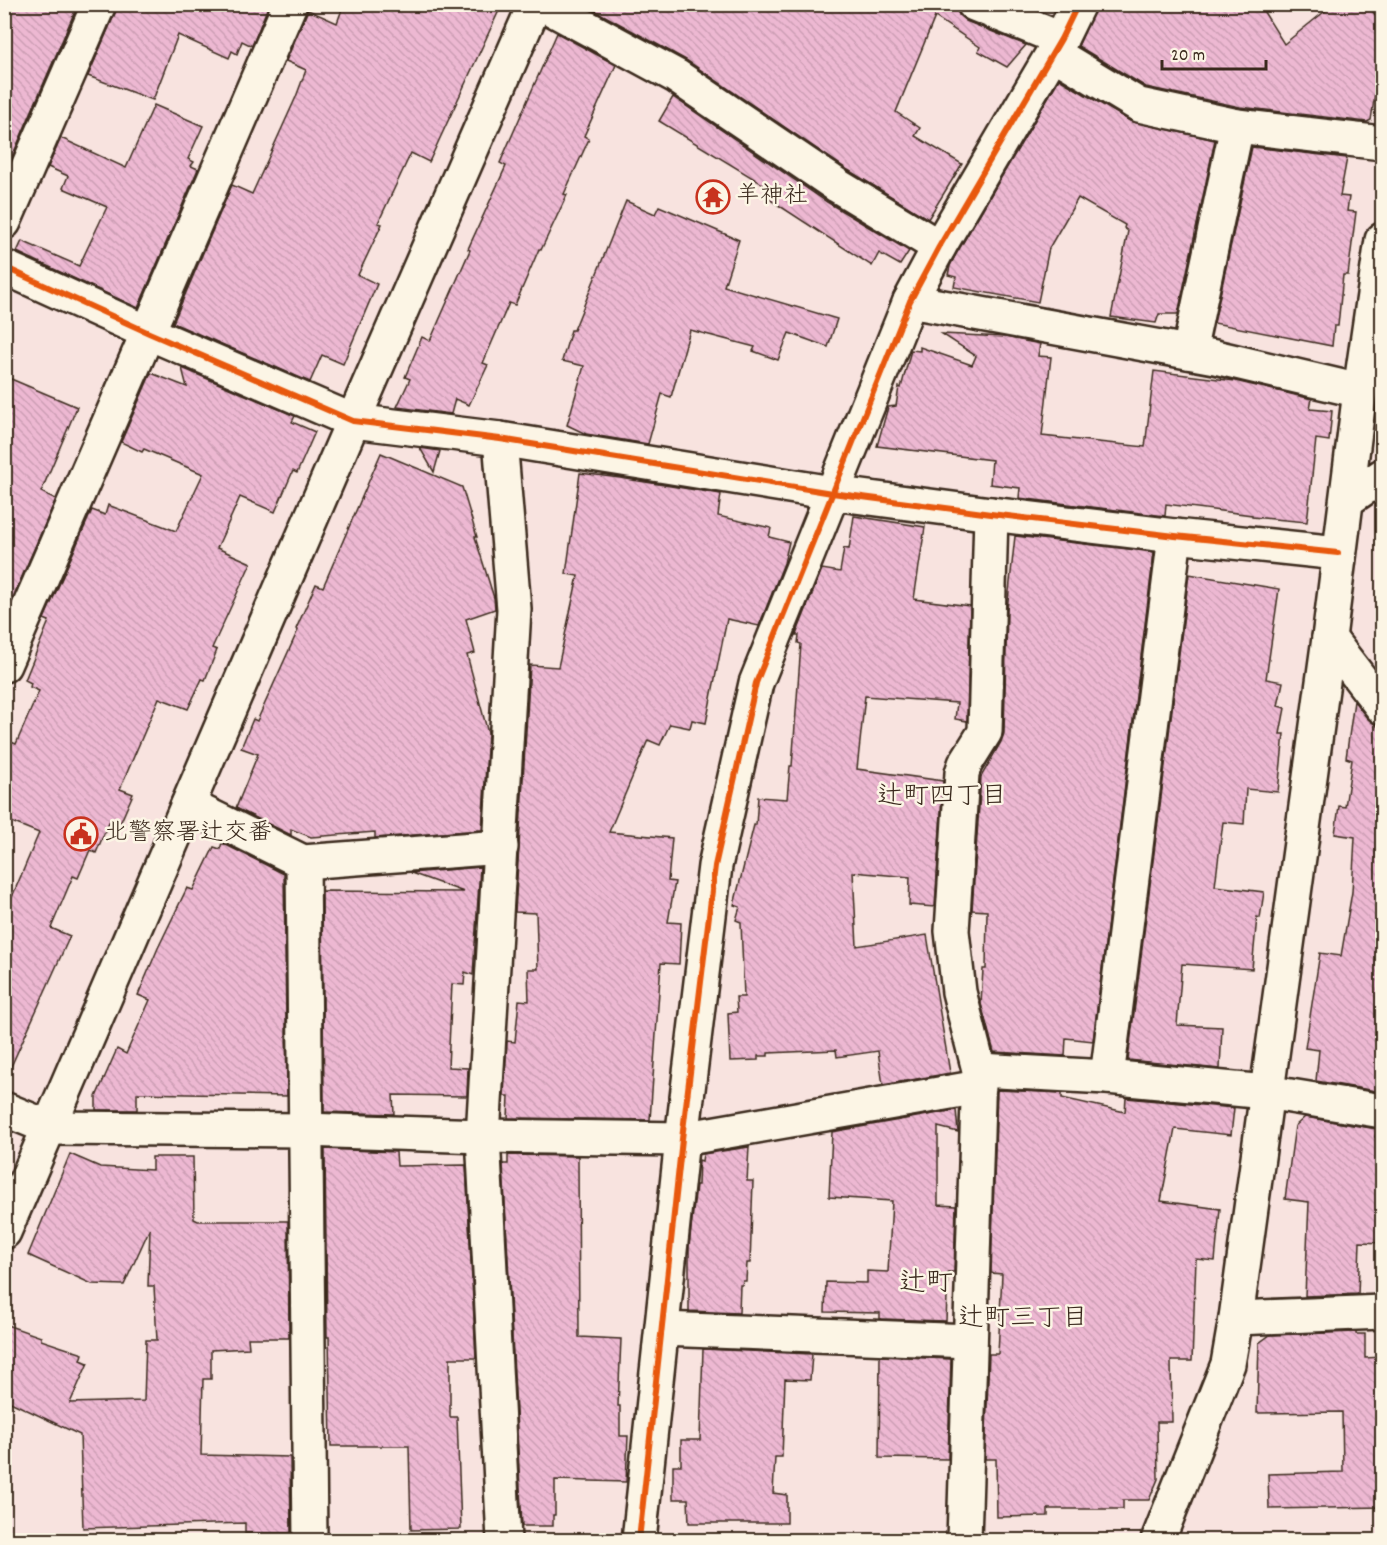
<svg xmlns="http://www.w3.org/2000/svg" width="1387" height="1545" font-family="Dekko,'Klee One',sans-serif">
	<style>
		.building { fill: url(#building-back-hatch); stroke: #3b2a1e; stroke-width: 1.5 }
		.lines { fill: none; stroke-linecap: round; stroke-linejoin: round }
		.minor-casing { stroke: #3b2a1e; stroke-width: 38 }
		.minor { stroke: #fcf5e5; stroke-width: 33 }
		.cycleway-casing { stroke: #fcf5e5; stroke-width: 10 }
		.cycleway { stroke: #e8590c; stroke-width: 6 }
		.labels { text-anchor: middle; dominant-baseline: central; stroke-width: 5; stroke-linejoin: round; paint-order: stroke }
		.poi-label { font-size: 24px; fill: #3b2a1e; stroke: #fcf5e5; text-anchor: start }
		.neighbourhood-label { font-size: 26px; fill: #3b2a1e; stroke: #fcf5e5 }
		.quarter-label { font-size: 27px; fill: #3b2a1e; stroke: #fcf5e5 }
	</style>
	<defs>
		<pattern id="building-back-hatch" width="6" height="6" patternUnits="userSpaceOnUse" patternTransform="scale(1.5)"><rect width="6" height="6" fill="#edb8d2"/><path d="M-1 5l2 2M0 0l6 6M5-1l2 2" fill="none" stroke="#cc9eb4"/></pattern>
	</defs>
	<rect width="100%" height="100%" fill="#f8e3df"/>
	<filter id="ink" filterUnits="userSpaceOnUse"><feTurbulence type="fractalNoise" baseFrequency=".0167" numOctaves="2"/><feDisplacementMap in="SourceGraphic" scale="12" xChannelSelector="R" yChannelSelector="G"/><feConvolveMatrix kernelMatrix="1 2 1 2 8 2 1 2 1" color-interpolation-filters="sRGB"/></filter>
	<g filter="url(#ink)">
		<g class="building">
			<polygon points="4,4 78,4 5,173 4,173"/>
			<polygon points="117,4 269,4 252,46 242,41 237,54 232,51 229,58 178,35 153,100 88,76 116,11"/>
			<polygon points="344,4 502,4 429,162 411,153 378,223 382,224 358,275 377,284 343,364 322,355 310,382 173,323 232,185 252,194 296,97 306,70 286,61 308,10 337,23"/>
			<polygon points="583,4 956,4 959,15 966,21 1026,45 1007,67 978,51 980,47 935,17 896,112 920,128 915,136 962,164 928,219 848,170 686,60"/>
			<polygon points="1097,4 1259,4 1284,44 1334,4 1367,4 1383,25 1383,42 1371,120 1367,122 1240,107 1146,87 1078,46"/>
			<polygon points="557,33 616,65 584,136 589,139 564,194 567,195 541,250 539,249 515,305 509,303 483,363 488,365 469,405 455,399 451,414 397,407 410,379 405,377 422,337 430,341 470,250 468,249 506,166 500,163"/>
			<polygon points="1059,79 1130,121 1215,140 1178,314 1159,314 1156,323 1111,317 1128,231 1124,228 1125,225 1078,198 1049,248 1038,302 954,287 956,277 948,275 950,266 955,256"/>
			<polygon points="673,97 827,202 909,251 900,265 879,253 872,266 769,199 774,191 659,121"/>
			<polygon points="154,105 203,126 188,159 194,162 191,166 198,169 138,308 17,252 22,241 79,266 107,207 63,188 68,176 48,167 61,138 126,168"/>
			<polygon points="1252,147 1347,158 1340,196 1349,197 1347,211 1356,212 1348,275 1343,275 1338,326 1334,326 1332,346 1214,323"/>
			<polygon points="626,201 655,214 659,206 739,240 724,286 837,319 828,347 789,333 778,360 753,351 755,347 690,330 671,397 662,394 648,444 586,434 567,425 584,366 562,361 571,330 574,330"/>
			<polygon points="942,334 1005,337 1040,344 1038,356 1051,357 1042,436 1145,447 1154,371 1235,381 1312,399 1310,409 1332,411 1329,441 1316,439 1307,522 1252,517 1252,515 1166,504 1165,516 1019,498 1020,488 990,484 992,460 877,446 888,407 896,406 899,387 901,388 911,350 920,351 920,347 972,365 976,356"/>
			<polygon points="182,368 295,416 292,422 315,432 297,473 293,471 275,512 240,497 217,548 251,563 212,648 217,650 205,680 202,679 188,709 159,698 120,789 133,794 119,826 109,822 96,853 90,850 78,878 73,876 51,928 70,936 4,1082 4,916 39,833 4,819 4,739 16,744 39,691 30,687 31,683 25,680 49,621 44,619 92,510 105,515 108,505 176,531 203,474 144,449 142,452 121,442 151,373 187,387"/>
			<polygon points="4,376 77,407 41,492 56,499 10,604 4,602"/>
			<polygon points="420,448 440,451 434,472"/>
			<polygon points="381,453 462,487 477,537 475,537 494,598 495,609 466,619 475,653 467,655 488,733 482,830 375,838 375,832 311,837 291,829 291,835 236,808 258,754 241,748 253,719 257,721 298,630 296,629 316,584 323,587"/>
			<polygon points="580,473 620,478 721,494 718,516 771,528 769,537 789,542 784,563 759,626 727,619 706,723 692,720 690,728 670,724 660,745 648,740 609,832 672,838 668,881 675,882 668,922 681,923 679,964 661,963 650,1120 508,1118 509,1096 504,1096 507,1041 515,1042 519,1000 529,1001 528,969 538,969 536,913 515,912 530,665 558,667 578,576 566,574"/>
			<polygon points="854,516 925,527 914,599 970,606 967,721 955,719 957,703 865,696 857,769 943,781 935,907 909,905 910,877 853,872 857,946 927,935 950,1073 883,1085 878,1051 837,1057 836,1050 768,1053 768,1056 758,1056 758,1060 730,1061 728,1013 737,1012 736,997 744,997 741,922 736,920 740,907 734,905 754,825 756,825 758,797 787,799 790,766 792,766 801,644 798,643 799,635 796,635 822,569 840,572 844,548 849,549"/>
			<polygon points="1015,536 1154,552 1093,1041 1066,1038 1065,1056 994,1052 981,1004 983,969 986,969 987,911 972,910 981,777 1001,742 1004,733 1007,610"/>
			<polygon points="1189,574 1279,589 1266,679 1283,682 1278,706 1285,708 1280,734 1284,734 1278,792 1246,789 1244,824 1223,822 1215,886 1264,892 1260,918 1257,917 1252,969 1182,964 1177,1025 1222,1027 1220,1069 1128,1060"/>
			<polygon points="1354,701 1367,718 1376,725 1383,733 1382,1092 1316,1081 1319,1050 1305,1048 1320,953 1341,956 1352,892 1355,837 1335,834 1339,806 1345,807 1352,760 1346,758"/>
			<polygon points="222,843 284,874 287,1096 137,1093 137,1110 96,1110 96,1097 117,1049 126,1054 150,1000 138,995 158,948 187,888 193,890 214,847 220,849"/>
			<polygon points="480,867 473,975 465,972 464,985 452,984 448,1067 468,1068 467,1096 393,1095 394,1114 324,1112 322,891 464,892 411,873"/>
			<polygon points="997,1090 1062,1093 1062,1098 1125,1112 1126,1098 1234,1108 1231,1135 1175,1129 1161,1201 1220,1209 1215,1261 1196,1259 1192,1361 1171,1361 1172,1422 1157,1422 1158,1479 1149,1500 1123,1500 1123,1509 1048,1509 1048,1516 997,1517 996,1459 985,1459 989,1354 998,1354 1002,1274 991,1273"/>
			<polygon points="956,1110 958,1132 938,1127 938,1205 956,1206 954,1272 948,1272 946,1321 880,1319 880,1313 825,1312 826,1282 867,1283 867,1271 888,1272 892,1201 829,1197 832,1132"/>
			<polygon points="1305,1117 1377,1129 1375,1137 1383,1139 1383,1243 1360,1242 1358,1294 1305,1296 1309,1202 1285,1199 1295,1126"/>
			<polygon points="749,1147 747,1181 753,1181 750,1263 747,1263 746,1281 743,1281 742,1285 740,1285 739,1313 689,1311 689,1247 696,1185 698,1185 699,1160 702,1161 703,1154"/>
			<polygon points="325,1149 396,1152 397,1166 466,1165 476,1358 450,1358 450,1417 457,1417 461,1529 411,1530 409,1446 331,1446 329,1337 327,1337"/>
			<polygon points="70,1154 100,1167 152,1170 152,1157 193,1157 194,1219 198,1221 288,1221 289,1338 248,1338 249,1348 211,1350 211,1379 203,1379 201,1455 290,1457 291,1533 245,1533 245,1523 83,1528 80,1435 4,1399 4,1324 41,1337 41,1340 83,1354 81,1360 88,1363 70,1403 144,1401 146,1340 157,1340 154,1286 148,1286 150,1228 124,1285 92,1284 28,1255"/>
			<polygon points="508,1155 578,1156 579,1337 621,1339 618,1406 620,1406 620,1436 628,1436 626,1482 555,1480 555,1515 553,1515 553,1526 522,1526 503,1164 508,1164"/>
			<polygon points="1356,1332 1356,1334 1365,1334 1365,1358 1383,1357 1383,1507 1269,1509 1268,1474 1343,1472 1342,1412 1257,1413 1259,1343 1270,1335"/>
			<polygon points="703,1349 812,1354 810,1380 785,1379 782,1457 775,1457 773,1493 787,1495 787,1523 689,1523 688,1499 673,1499 673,1465 681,1465 681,1440 700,1440"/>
			<polygon points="880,1356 951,1359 948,1459 879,1458"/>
		</g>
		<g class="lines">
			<g class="minor-casing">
				<g id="minor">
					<polyline points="543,4 676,76 838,186 939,247"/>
					<polyline points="974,4 1061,39"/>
					<polyline points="1053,53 1139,105 1237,126 1382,143"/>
					<polyline points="4,222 99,4"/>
					<polyline points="4,267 149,333 353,421 500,439 832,493 991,514 1175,536 1338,553"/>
					<polyline points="910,301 1215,357 1360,391"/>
					<polyline points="1189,352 1237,126"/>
					<polyline points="500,439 514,609 483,1136 504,1540"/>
					<polyline points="1347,500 1382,476"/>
					<polyline points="1329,638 1382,707"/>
					<polyline points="4,665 290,4"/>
					<polyline points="188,805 303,862 501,847"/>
					<polyline points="303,862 310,1540"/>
					<polyline points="979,1070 1107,1077 1266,1092 1382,1111"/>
					<polyline points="1107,1077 1175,536"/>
					<polyline points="4,1109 50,1128 305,1130 483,1136 682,1139 979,1087"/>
					<polyline points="4,1232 353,421 535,4"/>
					<polyline points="1236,1318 1382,1312"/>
					<polyline points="662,1329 970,1341"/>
					<polyline points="639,1540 682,1139 715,866 756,683 910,301 939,247 1061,39 1078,4"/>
					<polyline points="964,1540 979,1070 959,992 952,931 962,773 965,764 985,732 991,514"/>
					<polyline points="1158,1540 1228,1364 1236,1318 1329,638 1360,391 1382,240"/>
				</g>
			</g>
			<use href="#minor" class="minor"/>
			<g class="cycleway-casing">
				<g id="cycleway">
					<polyline points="4,267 149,333 353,421 500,439 832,493 991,514 1175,536 1338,553"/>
					<polyline points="639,1540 682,1139 715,866 756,683 910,301 939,247 1061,39 1078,4"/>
				</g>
			</g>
			<use href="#cycleway" class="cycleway"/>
		</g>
	</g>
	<defs>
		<g id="temple-ring" transform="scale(1.725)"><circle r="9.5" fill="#fcf5e5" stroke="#c8321e" stroke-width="1.5"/><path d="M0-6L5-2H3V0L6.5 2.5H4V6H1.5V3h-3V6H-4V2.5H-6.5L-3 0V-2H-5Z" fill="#c8321e"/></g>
		<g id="civic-ring" transform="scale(1.725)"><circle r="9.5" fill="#fcf5e5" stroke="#c8321e" stroke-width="1.5"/><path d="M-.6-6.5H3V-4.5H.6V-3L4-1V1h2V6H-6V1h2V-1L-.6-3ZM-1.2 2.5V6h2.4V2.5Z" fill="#c8321e"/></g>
	</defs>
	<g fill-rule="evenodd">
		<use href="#temple-ring" x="713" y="197"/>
		<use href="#civic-ring" x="81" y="834"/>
	</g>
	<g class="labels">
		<g class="poi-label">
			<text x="736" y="197">羊神社</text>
			<text x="104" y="834">北警察署辻交番</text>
		</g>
		<g class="neighbourhood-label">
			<text x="942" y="797">辻町四丁目</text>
			<text x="1023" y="1319">辻町三丁目</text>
		</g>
		<g class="quarter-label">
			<text x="926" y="1284">辻町</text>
		</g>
	</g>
	<rect width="1387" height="1545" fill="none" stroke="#fcf5e5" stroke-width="24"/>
	<rect x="12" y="12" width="1363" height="1521" fill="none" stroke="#3b2a1e" stroke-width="2" filter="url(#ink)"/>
	<path d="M1162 60v9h104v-9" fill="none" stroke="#3b2a1e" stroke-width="3"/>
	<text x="1171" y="60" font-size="18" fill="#3b2a1e" stroke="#fcf5e5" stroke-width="4.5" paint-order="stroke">20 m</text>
</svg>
